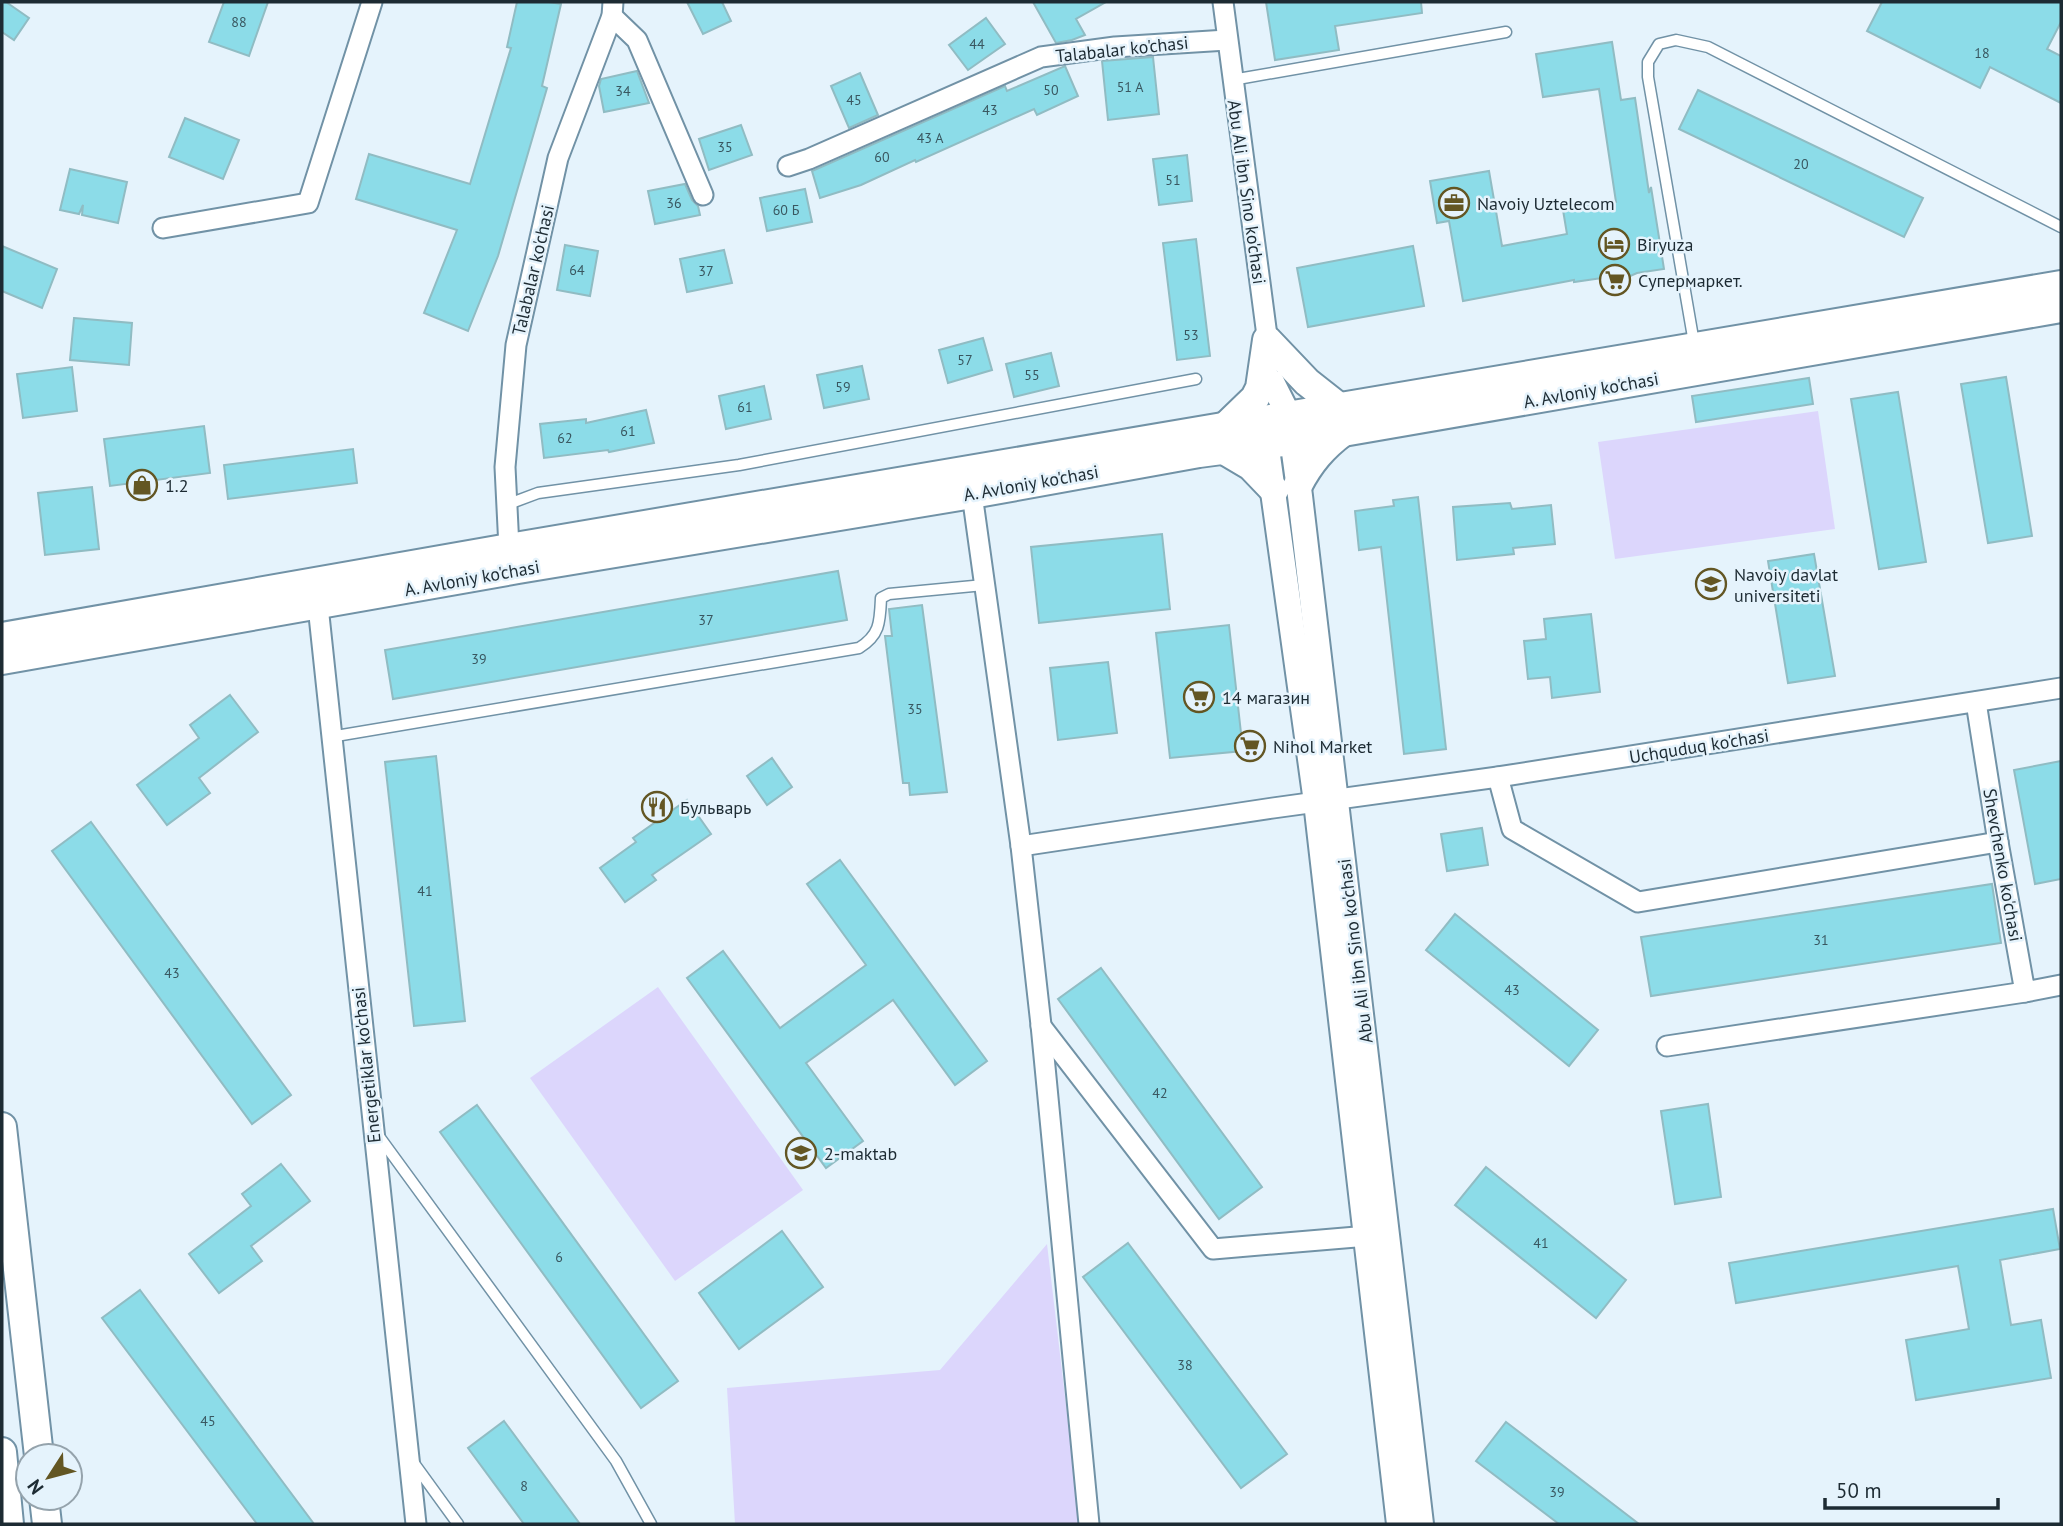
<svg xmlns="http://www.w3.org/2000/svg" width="2063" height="1526" font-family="'PT Sans',sans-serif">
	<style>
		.park { fill: #dcd6fc }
		.building { fill: #8cdce8; stroke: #90bcc3; stroke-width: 2 }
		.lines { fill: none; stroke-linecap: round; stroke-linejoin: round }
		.service-casing { stroke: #7192a6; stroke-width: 13 }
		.minor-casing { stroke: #7192a6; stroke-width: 23 }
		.tertiary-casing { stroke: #7192a6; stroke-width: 28 }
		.secondary-casing { stroke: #7192a6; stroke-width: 32 }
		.service { stroke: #fff; stroke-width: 10 }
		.minor { stroke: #fff; stroke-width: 19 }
		.tertiary { stroke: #fff; stroke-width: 24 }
		.secondary { stroke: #fff; stroke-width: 28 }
		.labels { text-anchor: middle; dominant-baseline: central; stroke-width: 5; stroke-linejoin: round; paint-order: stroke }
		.number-label { font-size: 14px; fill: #395760 }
		.street-label { font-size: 18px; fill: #1d2b33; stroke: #e5f3fc }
		.poi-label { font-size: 18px; fill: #1d2b33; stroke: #e5f3fc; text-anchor: start }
	</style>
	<rect width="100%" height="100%" fill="#e5f3fc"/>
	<g class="park">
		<polygon points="1818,411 1835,529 1615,559 1598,442"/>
		<polygon points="658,987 803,1190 675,1281 530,1078"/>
		<polygon points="1047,1244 1080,1524 735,1524 727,1388 940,1370"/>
	</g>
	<g class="building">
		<polygon points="2,2 6,2 29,18 14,40 2,32"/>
		<polygon points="224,2 268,2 249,56 209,42"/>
		<polygon points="517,2 549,2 561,4 542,86 547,88 498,256 468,331 424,313 457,230 356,199 369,154 470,184 511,48 507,47"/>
		<polygon points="687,2 722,2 731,21 703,34"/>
		<polygon points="1033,2 1106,2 1076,19 1085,35 1072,40 1056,43"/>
		<polygon points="1266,2 1421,2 1422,13 1335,26 1339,50 1275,60"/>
		<polygon points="1882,2 2061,2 2061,22 2047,49 2061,56 2061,103 1990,67 1980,88 1867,31"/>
		<polygon points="986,18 1005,44 968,70 949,45"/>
		<polygon points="1612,42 1621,100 1635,98 1649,193 1651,187 1664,269 1637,273 1619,281 1602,278 1574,282 1574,280 1463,301 1449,221 1437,223 1430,181 1489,171 1502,246 1567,234 1563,210 1616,202 1599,89 1543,97 1536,54"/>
		<polygon points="1153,57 1159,114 1108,120 1102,61"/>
		<polygon points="1065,66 1078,96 1037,115 1034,109 916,162 915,160 861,185 820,198 812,171 1005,86 1007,91"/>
		<polygon points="637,71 649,103 604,112 599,86 601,79"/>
		<polygon points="860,73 878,115 849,128 831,86"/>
		<polygon points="1698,90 1923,198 1904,237 1679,129"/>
		<polygon points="185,118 239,140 223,179 169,157"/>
		<polygon points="741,125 752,155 709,170 699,139"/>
		<polygon points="1187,155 1192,201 1159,205 1153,159"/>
		<polygon points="70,169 127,182 118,223 82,215 83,205 79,214 60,210"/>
		<polygon points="685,184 692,200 698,206 700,215 655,224 648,191"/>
		<polygon points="805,189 812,222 767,231 760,198"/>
		<polygon points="1196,239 1210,356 1177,360 1163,243"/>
		<polygon points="565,245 598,251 590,296 557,290"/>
		<polygon points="2,246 57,269 42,308 2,291"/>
		<polygon points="1413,246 1424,306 1308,327 1297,268"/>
		<polygon points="724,250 732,283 687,292 680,259"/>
		<polygon points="74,318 132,323 129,365 70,360"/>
		<polygon points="983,338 992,370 948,383 939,350"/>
		<polygon points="1051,353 1059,386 1014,397 1006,364"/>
		<polygon points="862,366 869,399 824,408 817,375"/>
		<polygon points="72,367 77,411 23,418 17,374"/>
		<polygon points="2006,377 2032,536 1988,543 1961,384"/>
		<polygon points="1809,378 1813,404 1696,422 1692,396"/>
		<polygon points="764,386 771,419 726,429 719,396"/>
		<polygon points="1898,392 1926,562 1879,569 1851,399"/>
		<polygon points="646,410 654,443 609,452 608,450 544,458 540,424 586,419 586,423"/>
		<polygon points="204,426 210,473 110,486 104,439"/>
		<polygon points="353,449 357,483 228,499 224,465"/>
		<polygon points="92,487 99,549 45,555 38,493"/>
		<polygon points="1418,497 1446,749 1404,754 1381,547 1359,550 1355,511 1394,506 1393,500"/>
		<polygon points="1510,503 1512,509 1551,505 1555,544 1513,548 1514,554 1457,560 1453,507"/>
		<polygon points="1162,534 1170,609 1039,623 1031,547"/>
		<polygon points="1814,554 1835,676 1788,683 1768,561"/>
		<polygon points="838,571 847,620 393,699 385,650"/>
		<polygon points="922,605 947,792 910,795 909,783 903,783 885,636 892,636 889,609"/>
		<polygon points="1591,614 1600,692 1552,698 1550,677 1528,679 1524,641 1546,639 1544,619"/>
		<polygon points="1229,625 1243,751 1170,758 1156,633"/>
		<polygon points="1108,662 1117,733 1058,740 1050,668"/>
		<polygon points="230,695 258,732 199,778 210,793 167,825 137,785 199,738 190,725"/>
		<polygon points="436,756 465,1021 414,1026 385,762"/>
		<polygon points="772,758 792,787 767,805 747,776"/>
		<polygon points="2061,761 2061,879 2035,884 2014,770"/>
		<polygon points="687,800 711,834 652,875 656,880 625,902 600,868 636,842 633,838"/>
		<polygon points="91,822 291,1095 252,1124 52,851"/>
		<polygon points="1482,828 1488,865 1447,871 1441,834"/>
		<polygon points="840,860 987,1061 955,1085 893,1000 806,1063 863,1141 826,1168 687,978 723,951 780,1028 866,965 807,884"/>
		<polygon points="1992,884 2001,943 1651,996 1641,937"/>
		<polygon points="1455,914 1598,1030 1569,1066 1426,950"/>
		<polygon points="1101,968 1262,1187 1219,1219 1058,999"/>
		<polygon points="1708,1104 1721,1197 1675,1204 1661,1111"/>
		<polygon points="477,1105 678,1381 641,1408 440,1132"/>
		<polygon points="281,1164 310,1201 251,1246 262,1261 219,1293 189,1254 251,1206 242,1194"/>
		<polygon points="1486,1167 1626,1280 1596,1318 1455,1205"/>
		<polygon points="2053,1209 2060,1249 2000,1260 2011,1325 2041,1320 2051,1378 1916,1400 1906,1340 1969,1329 1958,1266 1736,1303 1729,1263"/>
		<polygon points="782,1231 823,1287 739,1349 699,1293"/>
		<polygon points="1128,1243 1287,1454 1241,1488 1083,1277"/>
		<polygon points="140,1290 314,1524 257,1524 102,1318"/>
		<polygon points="504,1421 580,1524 524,1524 468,1448"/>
		<polygon points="1506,1422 1639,1524 1559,1524 1476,1461"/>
	</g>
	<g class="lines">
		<g class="service-casing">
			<g id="service">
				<polyline points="1232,80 1506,32"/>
				<polyline points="1694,343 1648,77 1648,62 1659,44 1676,40 1708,47 2061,227"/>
				<polyline points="506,505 538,493 739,465 1196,379"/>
				<path d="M330 737 859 648C880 635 880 622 881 598L889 594 984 585"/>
				<polyline points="378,1135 616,1461 651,1524"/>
				<polyline points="413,1462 458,1524"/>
			</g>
		</g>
		<g class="minor-casing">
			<g id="minor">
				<polyline points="1223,2 1269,351"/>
				<polyline points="612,16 637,40 703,195"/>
				<polyline points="788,166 809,159 1041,57 1115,47 1227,40"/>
				<polyline points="163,228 308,203 372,2"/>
				<polyline points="972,494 1021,846 1041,1025 1089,1524"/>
				<polyline points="509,548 505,467 516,345 558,158 612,16 613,2"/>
				<polyline points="318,606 416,1524"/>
				<polyline points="1976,702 1998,842 2025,992 2061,985"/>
				<polyline points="1498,777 1512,829 1638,902 1998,842"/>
				<polyline points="1021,846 1273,808 1498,777 2061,688"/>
				<polyline points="1041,1026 1213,1249 1380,1235"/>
				<polyline points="1667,1046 2025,992"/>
			</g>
		</g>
		<g class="tertiary-casing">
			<g id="tertiary">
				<polyline points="1272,382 1289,416 1300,496 1421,1524"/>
				<polyline points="1264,427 1316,802 1399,1524"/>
			</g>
		</g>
		<g class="secondary-casing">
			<g id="secondary">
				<polyline points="1225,427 1255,398 1260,388 1267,340 1307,382 1340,408"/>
				<polyline points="1224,450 1251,466 1274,490"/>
				<path d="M1298 485C1310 462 1323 447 1343 432"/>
				<polyline points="2,637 509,548 2061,285"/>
				<polyline points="2,660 518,569 972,494 1199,453 1291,441 2061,308"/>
				<polyline points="2,1127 39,1456"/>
				<polyline points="2,1452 9,1524"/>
				<polyline points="44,1498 47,1524"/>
			</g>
		</g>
		<use href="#service" class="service"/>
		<use href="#minor" class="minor"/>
		<use href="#tertiary" class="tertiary"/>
		<use href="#secondary" class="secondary"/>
	</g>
	<defs>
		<g id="office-ring" transform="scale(1.575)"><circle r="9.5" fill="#e5f3fc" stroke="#635623" stroke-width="1.5"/><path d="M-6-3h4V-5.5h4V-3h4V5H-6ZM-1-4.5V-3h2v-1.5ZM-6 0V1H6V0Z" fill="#635623"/></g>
		<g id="hotel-ring" transform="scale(1.575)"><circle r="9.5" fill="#e5f3fc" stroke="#635623" stroke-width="1.5"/><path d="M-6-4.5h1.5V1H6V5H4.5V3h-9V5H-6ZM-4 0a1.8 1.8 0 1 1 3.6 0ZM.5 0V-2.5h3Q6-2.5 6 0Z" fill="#635623"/></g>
		<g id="supermarket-ring" transform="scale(1.575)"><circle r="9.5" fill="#e5f3fc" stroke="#635623" stroke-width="1.5"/><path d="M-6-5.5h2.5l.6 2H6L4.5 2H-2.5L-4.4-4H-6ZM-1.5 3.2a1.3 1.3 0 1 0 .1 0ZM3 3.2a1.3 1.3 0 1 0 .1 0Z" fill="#635623"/></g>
		<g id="shop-ring" transform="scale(1.575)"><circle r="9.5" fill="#e5f3fc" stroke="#635623" stroke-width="1.5"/><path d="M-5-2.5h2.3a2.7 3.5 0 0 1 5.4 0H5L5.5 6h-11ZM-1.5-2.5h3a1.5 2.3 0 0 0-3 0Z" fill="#635623"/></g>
		<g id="university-ring" transform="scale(1.575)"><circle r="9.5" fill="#e5f3fc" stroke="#635623" stroke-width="1.5"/><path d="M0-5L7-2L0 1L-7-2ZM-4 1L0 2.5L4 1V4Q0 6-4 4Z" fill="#635623"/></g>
		<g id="restaurant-ring" transform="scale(1.575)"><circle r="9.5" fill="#e5f3fc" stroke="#635623" stroke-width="1.5"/><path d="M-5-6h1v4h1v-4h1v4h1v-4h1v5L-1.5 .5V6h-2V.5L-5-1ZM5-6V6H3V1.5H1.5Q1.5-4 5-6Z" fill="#635623"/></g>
		<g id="school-ring" transform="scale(1.575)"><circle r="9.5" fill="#e5f3fc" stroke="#635623" stroke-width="1.5"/><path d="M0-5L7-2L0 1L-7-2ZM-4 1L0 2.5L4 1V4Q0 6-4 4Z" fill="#635623"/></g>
	</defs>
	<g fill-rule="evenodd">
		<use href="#office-ring" x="1454" y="203"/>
		<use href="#hotel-ring" x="1614" y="244"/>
		<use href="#supermarket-ring" x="1615" y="280"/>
		<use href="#shop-ring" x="142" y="485"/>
		<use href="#university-ring" x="1711" y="584"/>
		<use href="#supermarket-ring" x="1199" y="697"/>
		<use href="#supermarket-ring" x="1250" y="746"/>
		<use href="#restaurant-ring" x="657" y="807"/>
		<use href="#school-ring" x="801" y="1153"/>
	</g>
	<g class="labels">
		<g class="number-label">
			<text x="239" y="22">88</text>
			<text x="977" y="44">44</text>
			<text x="1982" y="53">18</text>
			<text x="1130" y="87">51 А</text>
			<text x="1051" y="90">50</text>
			<text x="623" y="91">34</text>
			<text x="854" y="100">45</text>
			<text x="990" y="110">43</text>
			<text x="930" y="138">43 А</text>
			<text x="725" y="147">35</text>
			<text x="882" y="157">60</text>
			<text x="1801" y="164">20</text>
			<text x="1173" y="180">51</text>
			<text x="674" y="203">36</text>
			<text x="786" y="210">60 Б</text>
			<text x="577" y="270">64</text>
			<text x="706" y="271">37</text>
			<text x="1191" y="335">53</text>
			<text x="965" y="360">57</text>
			<text x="1032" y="375">55</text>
			<text x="843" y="387">59</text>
			<text x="745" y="407">61</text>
			<text x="628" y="431">61</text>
			<text x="565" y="438">62</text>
			<text x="706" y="620">37</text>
			<text x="479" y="659">39</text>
			<text x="915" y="709">35</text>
			<text x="425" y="891">41</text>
			<text x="1821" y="940">31</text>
			<text x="172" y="973">43</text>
			<text x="1512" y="990">43</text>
			<text x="1160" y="1093">42</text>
			<text x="1541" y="1243">41</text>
			<text x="559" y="1257">6</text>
			<text x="1185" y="1365">38</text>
			<text x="208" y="1421">45</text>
			<text x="524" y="1486">8</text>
			<text x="1557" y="1492">39</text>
		</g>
		<g class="street-label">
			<text transform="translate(1122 49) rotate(-6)">Talabalar ko'chasi</text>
			<text transform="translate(1247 192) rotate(82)">Abu Ali ibn Sino ko'chasi</text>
			<text transform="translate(533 270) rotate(-77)">Talabalar ko'chasi</text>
			<text transform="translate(1591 390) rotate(-10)">A. Avloniy ko'chasi</text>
			<text transform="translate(1031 483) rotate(-10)">A. Avloniy ko'chasi</text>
			<text transform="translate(472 578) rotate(-10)">A. Avloniy ko'chasi</text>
			<text transform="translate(1699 746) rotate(-9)">Uchquduq ko'chasi</text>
			<text transform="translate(2003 865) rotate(80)">Shevchenko ko'chasi</text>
			<text transform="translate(1355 951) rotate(-97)">Abu Ali ibn Sino ko'chasi</text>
			<text transform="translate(366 1065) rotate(-96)">Energetiklar ko'chasi</text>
		</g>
		<g class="poi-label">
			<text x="1477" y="203">Navoiy Uztelecom</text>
			<text x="1637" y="244">Biryuza</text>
			<text x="1638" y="280">Супермаркет.</text>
			<text x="165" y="485">1.2</text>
			<text x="1734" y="574">Navoiy davlat<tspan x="1734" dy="21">universiteti</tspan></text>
			<text x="1222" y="697">14 магазин</text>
			<text x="1273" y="746">Nihol Market</text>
			<text x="680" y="807">Бульварь</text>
			<text x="824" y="1153">2-maktab</text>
		</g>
	</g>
	<rect width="2063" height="1526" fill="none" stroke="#1d2b33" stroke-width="7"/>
	<g transform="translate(49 1477) rotate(234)"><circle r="33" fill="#e5f3fc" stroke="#95a3ac" stroke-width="2"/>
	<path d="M0-5L12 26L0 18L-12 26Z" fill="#635623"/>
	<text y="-10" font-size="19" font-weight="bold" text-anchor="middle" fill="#1d2b33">N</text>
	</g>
	<path d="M1825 1498v10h173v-10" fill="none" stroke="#1d2b33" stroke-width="3.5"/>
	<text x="1836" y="1498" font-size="21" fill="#1d2b33" stroke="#e5f3fc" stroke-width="5" paint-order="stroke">50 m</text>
</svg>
